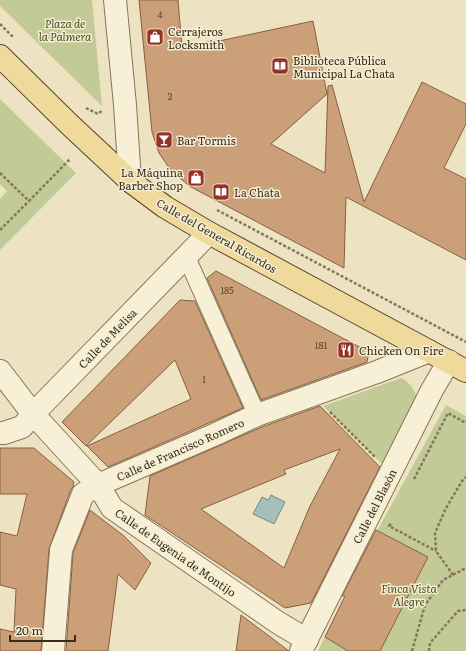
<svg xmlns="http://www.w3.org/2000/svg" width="466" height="651" font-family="Literata,serif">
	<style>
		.green { fill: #c2cb97 }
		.water { fill: #a5c0ba; stroke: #6c8e88 }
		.building { fill: #cba079; stroke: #866040; fill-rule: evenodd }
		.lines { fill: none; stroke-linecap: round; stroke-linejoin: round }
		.pedestrian-casing { stroke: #87755a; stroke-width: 19 }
		.minor-casing { stroke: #87755a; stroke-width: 24 }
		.tertiary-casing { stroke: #87755a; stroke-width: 24 }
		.primary-casing { stroke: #55432e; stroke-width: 24 }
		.path { stroke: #87755a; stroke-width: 2.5; stroke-dasharray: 3 2; stroke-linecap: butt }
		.pedestrian { stroke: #f8f0d6; stroke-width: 17 }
		.minor { stroke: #f8f0d6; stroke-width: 22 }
		.tertiary { stroke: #f8f0d6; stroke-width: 22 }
		.primary { stroke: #f0da9b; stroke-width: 22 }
		.labels { text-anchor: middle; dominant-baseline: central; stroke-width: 3; stroke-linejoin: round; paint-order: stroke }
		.number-label { font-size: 9px; fill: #5c4935 }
		.park-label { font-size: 11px; font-style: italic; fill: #455325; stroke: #f5edd2 }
		.poi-label { font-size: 11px; fill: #372c1e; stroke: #f5edd2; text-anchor: start }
		.street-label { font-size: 11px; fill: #372c1e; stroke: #f5edd2 }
	</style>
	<rect width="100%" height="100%" fill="#ede3c3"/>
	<g class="green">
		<polygon points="0,0 92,0 102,106 0,6"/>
		<polygon points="0,99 76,173 0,250 0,199 7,191 0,184"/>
		<path d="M401 378C410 382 413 388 417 397L382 464 323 406Z"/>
		<polygon points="446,405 466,416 466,651 318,651 377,531"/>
	</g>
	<polygon class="water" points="271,495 285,502 274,524 253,514 262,497 268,500"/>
	<g class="building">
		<polygon points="139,0 178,0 182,47 218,40 219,41 313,21 327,94 271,144 325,173 328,86 332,85 364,202 422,82 466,104 466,124 444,168 466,179 466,260 346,197 344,268 191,187 172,172 159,153 152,132"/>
		<polygon points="216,271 369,352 367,362 261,400 207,278"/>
		<polygon points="180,300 195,301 243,408 108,467 87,446 191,399 175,360 86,446 62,422"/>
		<path d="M320 406 380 467 311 603 285 608 145 515 150 476 262 427ZM340 449 310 506 284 568 201 509 286 474 284 470Z"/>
		<polygon points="0,448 34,448 74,482 73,485 74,486 71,489 49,549 41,651 0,651 0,629 14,632 16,589 0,585 0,532 17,536 27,494 0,494"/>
		<polygon points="90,510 124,536 151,563 135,590 118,574 108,651 66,651 73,553"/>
		<polygon points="376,530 428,557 380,651 348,651 325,637 345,596 342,596"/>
		<polygon points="241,615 289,651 236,651"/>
	</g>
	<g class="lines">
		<g class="pedestrian-casing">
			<polyline id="pedestrian" points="186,256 257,415"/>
		</g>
		<g class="minor-casing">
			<g id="minor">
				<polyline points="0,371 33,414 98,485 112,508 277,622 307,640"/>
				<polyline points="0,433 4,433 22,427 33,414 209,233"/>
				<polyline points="53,651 61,550 83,494 98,485 216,434 257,415 377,372 429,351"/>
				<polyline points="301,651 432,390 449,361"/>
			</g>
		</g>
		<g class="tertiary-casing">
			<polyline id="tertiary" points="115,0 125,105 130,181"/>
		</g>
		<g class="primary-casing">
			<polyline id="primary" points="0,56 69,124 130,181 165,207 209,233 466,371"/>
		</g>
		<g class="path">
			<polyline points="0,24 13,37"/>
			<polyline points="86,108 98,114 103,110"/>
			<polyline points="0,173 29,201 70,159"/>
			<polyline points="217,210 466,342"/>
			<polyline points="0,230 29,201"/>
			<polyline points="330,412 375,457"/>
			<polyline points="414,479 448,413 466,423"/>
			<polyline points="391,524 389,526 436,551"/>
			<polyline points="453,575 436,551 435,533 446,508 462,481 466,477"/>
			<polyline points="412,651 425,605 443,580 466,568"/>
			<polyline points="429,651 430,643 458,611 466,610"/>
		</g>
		<use href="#pedestrian" class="pedestrian"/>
		<use href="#minor" class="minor"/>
		<use href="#tertiary" class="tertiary"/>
		<use href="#primary" class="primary"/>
	</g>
	<defs>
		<g id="shop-square" transform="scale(0.9)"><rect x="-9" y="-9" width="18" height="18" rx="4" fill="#95302b" stroke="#f5edd2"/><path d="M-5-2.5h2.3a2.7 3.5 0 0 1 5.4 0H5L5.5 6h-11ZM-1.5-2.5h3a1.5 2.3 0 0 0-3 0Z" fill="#fff"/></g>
		<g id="library-square" transform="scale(0.9)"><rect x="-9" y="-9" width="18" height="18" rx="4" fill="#95302b" stroke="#f5edd2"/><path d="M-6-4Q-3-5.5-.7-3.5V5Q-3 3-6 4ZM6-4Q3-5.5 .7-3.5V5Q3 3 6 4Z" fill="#fff"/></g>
		<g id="bar-square" transform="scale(0.9)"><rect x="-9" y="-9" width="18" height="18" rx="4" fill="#95302b" stroke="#f5edd2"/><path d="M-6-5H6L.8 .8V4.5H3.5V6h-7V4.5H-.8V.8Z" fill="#fff"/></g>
		<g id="restaurant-square" transform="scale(0.9)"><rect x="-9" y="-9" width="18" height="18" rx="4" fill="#95302b" stroke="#f5edd2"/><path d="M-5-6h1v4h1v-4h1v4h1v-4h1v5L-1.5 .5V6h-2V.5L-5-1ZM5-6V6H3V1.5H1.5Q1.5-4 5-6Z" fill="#fff"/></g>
	</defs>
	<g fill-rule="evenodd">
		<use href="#shop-square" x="155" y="37"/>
		<use href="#library-square" x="280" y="66"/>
		<use href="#bar-square" x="164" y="140"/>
		<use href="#shop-square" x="196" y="178"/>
		<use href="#library-square" x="221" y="192"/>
		<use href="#restaurant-square" x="346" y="350"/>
	</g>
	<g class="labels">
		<g class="number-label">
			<text x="160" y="14">4</text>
			<text x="170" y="96">2</text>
			<text x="227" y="290">185</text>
			<text x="321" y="345">181</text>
			<text x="204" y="379">1</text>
		</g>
		<g class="park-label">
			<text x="65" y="23">Plaza de<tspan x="65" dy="13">la Palmera</tspan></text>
			<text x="409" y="588">Finca Vista<tspan x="409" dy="13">Alegre</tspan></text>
		</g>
		<g class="poi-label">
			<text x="168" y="31">Cerrajeros<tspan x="168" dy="13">Locksmith</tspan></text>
			<text x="293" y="60">Biblioteca Pública<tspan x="293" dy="13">Municipal La Chata</tspan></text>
			<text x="177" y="140">Bar Tormis</text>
			<text x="183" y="172" text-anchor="end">La Máquina<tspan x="183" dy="13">Barber Shop</tspan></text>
			<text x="234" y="192">La Chata</text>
			<text x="359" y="350">Chicken On Fire</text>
		</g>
		<g class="street-label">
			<text transform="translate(217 235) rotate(30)">Calle del General Ricardos</text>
			<text transform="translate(107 338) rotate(-46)">Calle de Melisa</text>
			<text transform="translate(180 449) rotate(-24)">Calle de Francisco Romero</text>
			<text transform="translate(374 506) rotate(-63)">Calle del Blasón</text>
			<text transform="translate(176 552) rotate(35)">Calle de Eugenia de Montijo</text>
		</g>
	</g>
	<path d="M10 635v6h65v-6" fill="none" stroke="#372c1e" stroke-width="2"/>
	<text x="16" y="635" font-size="12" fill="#372c1e" stroke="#f5edd2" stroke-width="3" paint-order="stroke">20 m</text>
</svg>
